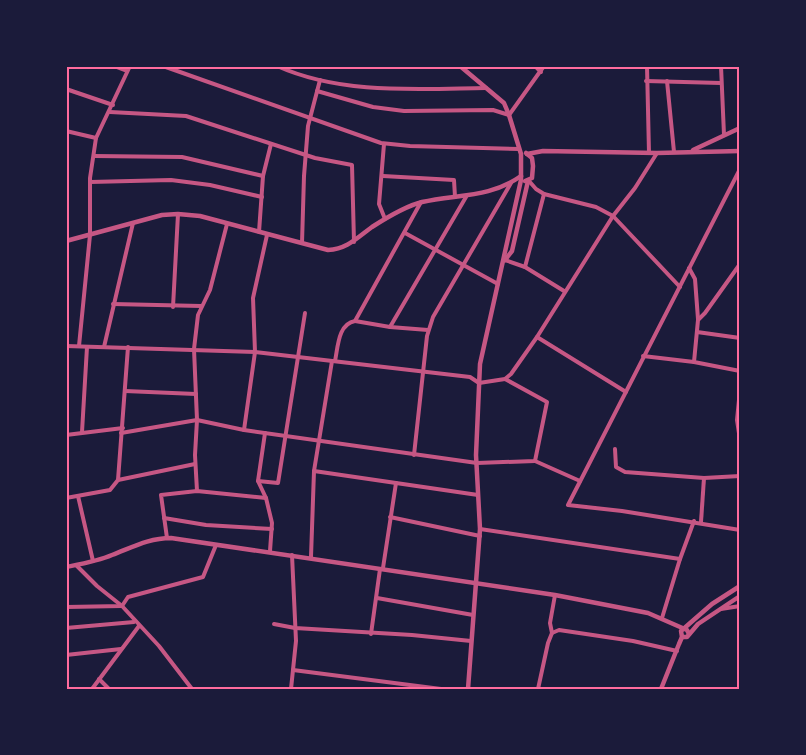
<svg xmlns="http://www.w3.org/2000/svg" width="806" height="755" font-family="Commissioner,sans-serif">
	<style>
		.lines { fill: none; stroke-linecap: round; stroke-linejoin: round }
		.minor { stroke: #c65784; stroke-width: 4 }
		.tertiary { stroke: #c65784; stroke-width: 4.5 }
		.neatline { fill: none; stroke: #ff6b9d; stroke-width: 2 }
	</style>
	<rect width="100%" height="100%" fill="#1b1b3a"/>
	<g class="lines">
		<g class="minor">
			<polyline points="114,66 127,71"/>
			<polyline points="163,66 381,143 410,146 519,149"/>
			<path d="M277 66C342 95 416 89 486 88"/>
			<polyline points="535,66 541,72"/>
			<polyline points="647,66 649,153"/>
			<polyline points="721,66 724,135"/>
			<polyline points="646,81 721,83"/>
			<polyline points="667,81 674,152"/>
			<polyline points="66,89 113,105"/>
			<polyline points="317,91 373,107 404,111 493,110 509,115 544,66"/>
			<polyline points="110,112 186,116 315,158 352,165 354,242"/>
			<polyline points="66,131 96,138"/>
			<polyline points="384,144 379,204 385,219"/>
			<polyline points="94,156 182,157 263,176"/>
			<polyline points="740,169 568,505 622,511 740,530"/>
			<polyline points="383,176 454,180 455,197"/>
			<polyline points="529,181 536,189 544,194 596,207 613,216 680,287"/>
			<polyline points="90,182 171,180 210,185 262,197"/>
			<polyline points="259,232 263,176 271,144"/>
			<polyline points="405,233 498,284"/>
			<polyline points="302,243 304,176 308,126 320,80"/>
			<polyline points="505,260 525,267 564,291"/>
			<polyline points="740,264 705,313 698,320 694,362 740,371"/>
			<polyline points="525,267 544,194"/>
			<polyline points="689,268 695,279 698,319"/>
			<polyline points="113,304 201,306"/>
			<polyline points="173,307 178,214"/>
			<polyline points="355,321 390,327 428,330"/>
			<polyline points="390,327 466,197"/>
			<polyline points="697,332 740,338"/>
			<polyline points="537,337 626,392"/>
			<polyline points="66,346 255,352 470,377 479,383 505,379 511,374 537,337 613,216 635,188 657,153"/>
			<polyline points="79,346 90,235 90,178 96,138 130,66"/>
			<polyline points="104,347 133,223"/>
			<polyline points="128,347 118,480 195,464"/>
			<polyline points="643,356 694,362"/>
			<path d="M335 361C338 347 338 324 355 321L421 202"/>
			<polyline points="740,390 737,420 740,440"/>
			<polyline points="125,391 196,394"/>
			<polyline points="244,430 255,352 253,298 267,235"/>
			<polyline points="82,432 87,347"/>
			<polyline points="121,433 197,420 244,430 477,463 535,461 547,402 505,379"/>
			<polyline points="265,433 258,481 266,498 272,523 270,551"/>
			<polyline points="66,435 123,428"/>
			<polyline points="615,449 616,467 625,472 704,478 740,476"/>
			<polyline points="414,455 427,336 433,317 511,183"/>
			<polyline points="535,461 580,481"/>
			<polyline points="314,471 478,495"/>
			<polyline points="258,481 278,483 305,313"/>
			<polyline points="197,491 195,455 197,420 194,349 198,315 210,290 227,224"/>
			<polyline points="78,496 93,561"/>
			<polyline points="66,498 110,490 118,480"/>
			<polyline points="390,517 480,536"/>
			<polyline points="164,518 206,525 272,529"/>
			<polyline points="701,522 704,478"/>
			<polyline points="480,529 680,559 662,618"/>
			<polyline points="167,538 161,495 197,491 266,498"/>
			<polyline points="311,557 314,471 332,361"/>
			<polyline points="680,559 694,521"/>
			<polyline points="76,565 97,586 122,606 159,646 192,689"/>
			<polyline points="383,568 396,483"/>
			<polyline points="377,598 473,615"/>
			<polyline points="66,607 122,606 128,597 203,577 216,545"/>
			<polyline points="721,609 740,606"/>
			<polyline points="274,624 295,628 412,635 471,641"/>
			<polyline points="66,628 134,622"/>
			<polyline points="552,633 559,630 633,641 677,651"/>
			<polyline points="371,634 380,569"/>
			<polyline points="66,655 121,649"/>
			<polyline points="293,670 441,689"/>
			<polyline points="99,679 109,689"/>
			<polyline points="92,689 139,626"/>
			<polyline points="291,689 296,641 292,555"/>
			<polyline points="538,689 548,643 552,633 550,623 555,595"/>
		</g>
		<g class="tertiary">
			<polyline points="460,66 504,103 509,115 521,154 521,180 480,364 476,455 480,529 468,689"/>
			<polyline points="693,150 740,128"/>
			<polyline points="527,154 543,151 657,153 740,151"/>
			<polyline points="525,181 532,178 533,166 532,158 526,153"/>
			<path d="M66 241 162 215 178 214 200 216 328 250C347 249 357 238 372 227 386 218 406 206 422 202 457 194 490 198 521 176"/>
			<polyline points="505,260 512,251 528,181"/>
			<path d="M66 567C81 564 98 561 112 555 133 547 149 538 171 538L555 595 648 613 687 630 689 634"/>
			<polyline points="682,637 687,637 698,624 740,596"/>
			<polyline points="661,689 679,644 682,637 681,631 712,604 740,586"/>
		</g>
	</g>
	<rect width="806" height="755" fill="none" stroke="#1b1b3a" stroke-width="135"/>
	<rect x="68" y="68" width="670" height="620" class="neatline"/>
</svg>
